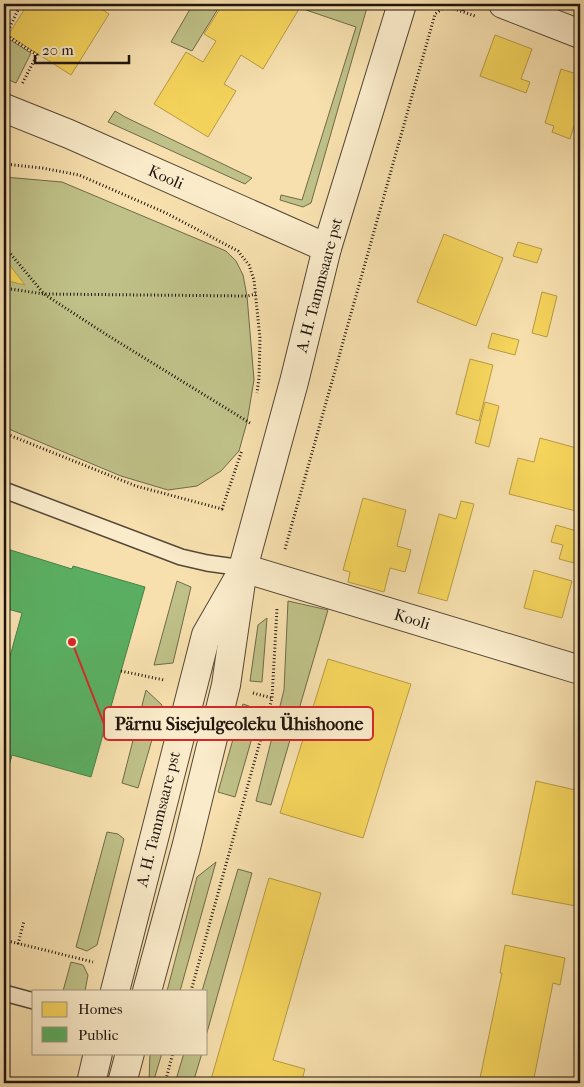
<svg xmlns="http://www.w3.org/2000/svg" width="584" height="1087" font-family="'IM FELL French Canon',serif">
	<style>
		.green { fill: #bfc188; stroke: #6f6a4b }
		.homes { fill: #f6d55c; stroke: #b69b45 }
		.public { fill: #5aae61; stroke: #488048 }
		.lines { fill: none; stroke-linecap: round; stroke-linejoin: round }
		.service-casing { stroke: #554736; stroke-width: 18 }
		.minor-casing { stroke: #554736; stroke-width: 30 }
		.tertiary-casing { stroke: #554736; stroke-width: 30 }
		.path { stroke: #1f140e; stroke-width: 3; stroke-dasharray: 1 2.5; stroke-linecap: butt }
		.service { stroke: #faebca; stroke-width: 15 }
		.minor { stroke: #faebca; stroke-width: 28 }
		.tertiary { stroke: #faebca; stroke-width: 28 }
		.labels { text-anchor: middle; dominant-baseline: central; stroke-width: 5; stroke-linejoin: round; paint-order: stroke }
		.street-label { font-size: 16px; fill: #1f140e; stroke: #faebca }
		.leader { fill: none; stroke: #d62828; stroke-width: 2 }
		.callout-dot { fill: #d62828; stroke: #faebca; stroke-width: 2 }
		.callout { fill: #faebca; stroke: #d62828; stroke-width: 2 }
		.callout-label { font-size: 18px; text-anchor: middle; font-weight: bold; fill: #1f140e }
	</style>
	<rect width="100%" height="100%" fill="#f7e0ae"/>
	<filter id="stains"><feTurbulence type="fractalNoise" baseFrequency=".004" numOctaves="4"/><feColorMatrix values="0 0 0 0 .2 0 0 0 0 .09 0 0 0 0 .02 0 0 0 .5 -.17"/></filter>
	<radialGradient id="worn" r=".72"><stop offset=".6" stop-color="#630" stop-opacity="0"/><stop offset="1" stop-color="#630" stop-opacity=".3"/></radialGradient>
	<g class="green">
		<polygon points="193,4 221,4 192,51 171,42"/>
		<polygon points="310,4 368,4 311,203 303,207 280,200 281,195 302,200 356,27 306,10"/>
		<polygon points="4,36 31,53 16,83 4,78"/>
		<polygon points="115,111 125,117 252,178 245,184 108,122"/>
		<polygon points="4,177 62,182 226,251 236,261 243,275 247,296 254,380 247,422 239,451 221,471 197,486 168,490 121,476 4,427"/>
		<polygon points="177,581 191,587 173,663 154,665"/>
		<polygon points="288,601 328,610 271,805 256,801 284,690"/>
		<polygon points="267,618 262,682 250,681 258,625"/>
		<polygon points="146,690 162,705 138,788 122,783"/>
		<polygon points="243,704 260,710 235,797 218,792"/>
		<polygon points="107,832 118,834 124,839 97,945 87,951 76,947"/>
		<polygon points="216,862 180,991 167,991 197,877"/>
		<polygon points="238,869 252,873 206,1036 206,991 202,991"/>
		<polygon points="71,962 83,965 88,975 85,991 63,991"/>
		<polygon points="150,1053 162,1053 153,1083 149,1083"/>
		<polygon points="184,1053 202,1053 193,1083 175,1083"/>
	</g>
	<g class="homes">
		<polygon points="28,4 94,4 109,14 71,75 8,35"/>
		<polygon points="223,4 302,4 263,69 241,55 224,84 236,91 208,137 154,104 186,52 203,62 216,41 204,34"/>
		<polygon points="495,35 532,49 521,79 530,82 526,93 480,76"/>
		<polygon points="561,69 580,75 580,106 570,139 552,132 554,126 545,123"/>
		<polygon points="444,234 503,258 476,326 417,302"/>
		<polygon points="518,242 542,249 537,263 513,256"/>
		<polygon points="4,258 25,285 4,280"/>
		<polygon points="580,275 580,299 574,297"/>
		<polygon points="542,292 557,296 547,337 532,333"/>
		<polygon points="492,333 519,340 515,355 488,348"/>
		<polygon points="470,359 493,365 479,421 456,414"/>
		<polygon points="485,402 499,406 489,447 475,443"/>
		<polygon points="540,438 580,449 580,512 509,494 518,458 534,462"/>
		<polygon points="363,498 406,510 397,546 411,550 405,572 390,568 384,592 348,582 350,572 343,570"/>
		<polygon points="461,501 474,504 447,601 418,593 439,514 456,519"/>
		<polygon points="556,525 580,532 580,578 574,576 578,564 559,559 563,545 551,542"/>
		<polygon points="534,570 572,581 562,618 524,608"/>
		<polygon points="328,659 411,684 363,838 280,813"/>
		<polygon points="536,781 580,791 580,885 576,906 512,894"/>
		<polygon points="269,878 321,893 273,1060 305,1069 301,1083 210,1083"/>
		<polygon points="505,945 565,958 560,985 553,983 533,1083 479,1083 502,973 500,973"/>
	</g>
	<polygon class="public" points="4,548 72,569 73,566 145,587 91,777 12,755 4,784 4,678 22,613 4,608"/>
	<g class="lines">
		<g class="service-casing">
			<g id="service">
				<polyline points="4,490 181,557 207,563 243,568"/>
				<polyline points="4,993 34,1001"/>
			</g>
		</g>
		<g class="minor-casing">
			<g id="minor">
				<polyline points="503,4 580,34"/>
				<polyline points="4,108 69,134 327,248"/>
				<polyline points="243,568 580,670"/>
			</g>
		</g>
		<g class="tertiary-casing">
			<g id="tertiary">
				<polyline points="115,991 206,635 237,581"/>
				<polyline points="147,991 186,848 226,685 243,568 294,382 327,248 402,4"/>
				<polyline points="91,1083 98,1053"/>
				<polyline points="122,1083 130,1053"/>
			</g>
		</g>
		<g class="path">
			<polyline points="16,4 18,10 6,35 37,55 22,84"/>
			<polyline points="463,11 466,4"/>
			<polyline points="4,164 42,168 79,175 166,213 238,251 249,265 254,280 260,338 259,378 257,393"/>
			<polyline points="4,246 44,294 107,335 250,423"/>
			<polyline points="4,288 44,294 247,296 256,294"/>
			<polyline points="4,433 136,486 222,509 242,450"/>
			<polyline points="285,549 435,14 446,6 475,16"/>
			<polyline points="121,671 164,680"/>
			<polyline points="253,693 272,698"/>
			<polyline points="4,940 93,962"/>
			<polyline points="18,944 24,921"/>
			<polyline points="191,991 272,698 277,609"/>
			<polyline points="165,1083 173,1053"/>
		</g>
		<use href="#service" class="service"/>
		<use href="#minor" class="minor"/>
		<use href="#tertiary" class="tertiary"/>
	</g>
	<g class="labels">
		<g class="street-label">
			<text transform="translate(166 177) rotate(24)">Kooli</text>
			<text transform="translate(319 285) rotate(-75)">A. H. Tammsaare pst</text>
			<text transform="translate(412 619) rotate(17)">Kooli</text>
			<text transform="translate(158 819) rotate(-76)">A. H. Tammsaare pst</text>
		</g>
	</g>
	<path class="leader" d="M72 642L104 724"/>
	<circle class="callout-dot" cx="72" cy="642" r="5"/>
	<rect class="callout" x="104" y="707" width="269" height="33" rx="5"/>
	<g class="callout-label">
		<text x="239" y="730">Pärnu Sisejulgeoleku Ühishoone</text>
	</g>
	<rect width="584" height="1087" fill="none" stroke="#f7e0ae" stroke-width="20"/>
	<rect x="5" y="5" width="574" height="1077" fill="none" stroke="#1f140e" stroke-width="2.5"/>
	<rect x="10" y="10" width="564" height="1067" fill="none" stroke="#1f140e"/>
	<rect x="32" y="990" width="175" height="65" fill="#faebca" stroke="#a2957f"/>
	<rect x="42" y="1002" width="25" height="15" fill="#f6d55c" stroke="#a2957f"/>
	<text x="78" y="1014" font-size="15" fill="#1f140e">Homes</text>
	<rect x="42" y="1027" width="25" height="15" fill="#5aae61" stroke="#a2957f"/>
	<text x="78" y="1040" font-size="15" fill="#1f140e">Public</text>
	<path d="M35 55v8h94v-8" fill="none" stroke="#1f140e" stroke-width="2.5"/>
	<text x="42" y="55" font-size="15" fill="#1f140e" stroke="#faebca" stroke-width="4" paint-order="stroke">20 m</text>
	<rect width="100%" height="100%" filter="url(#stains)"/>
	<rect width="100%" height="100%" fill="url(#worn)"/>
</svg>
